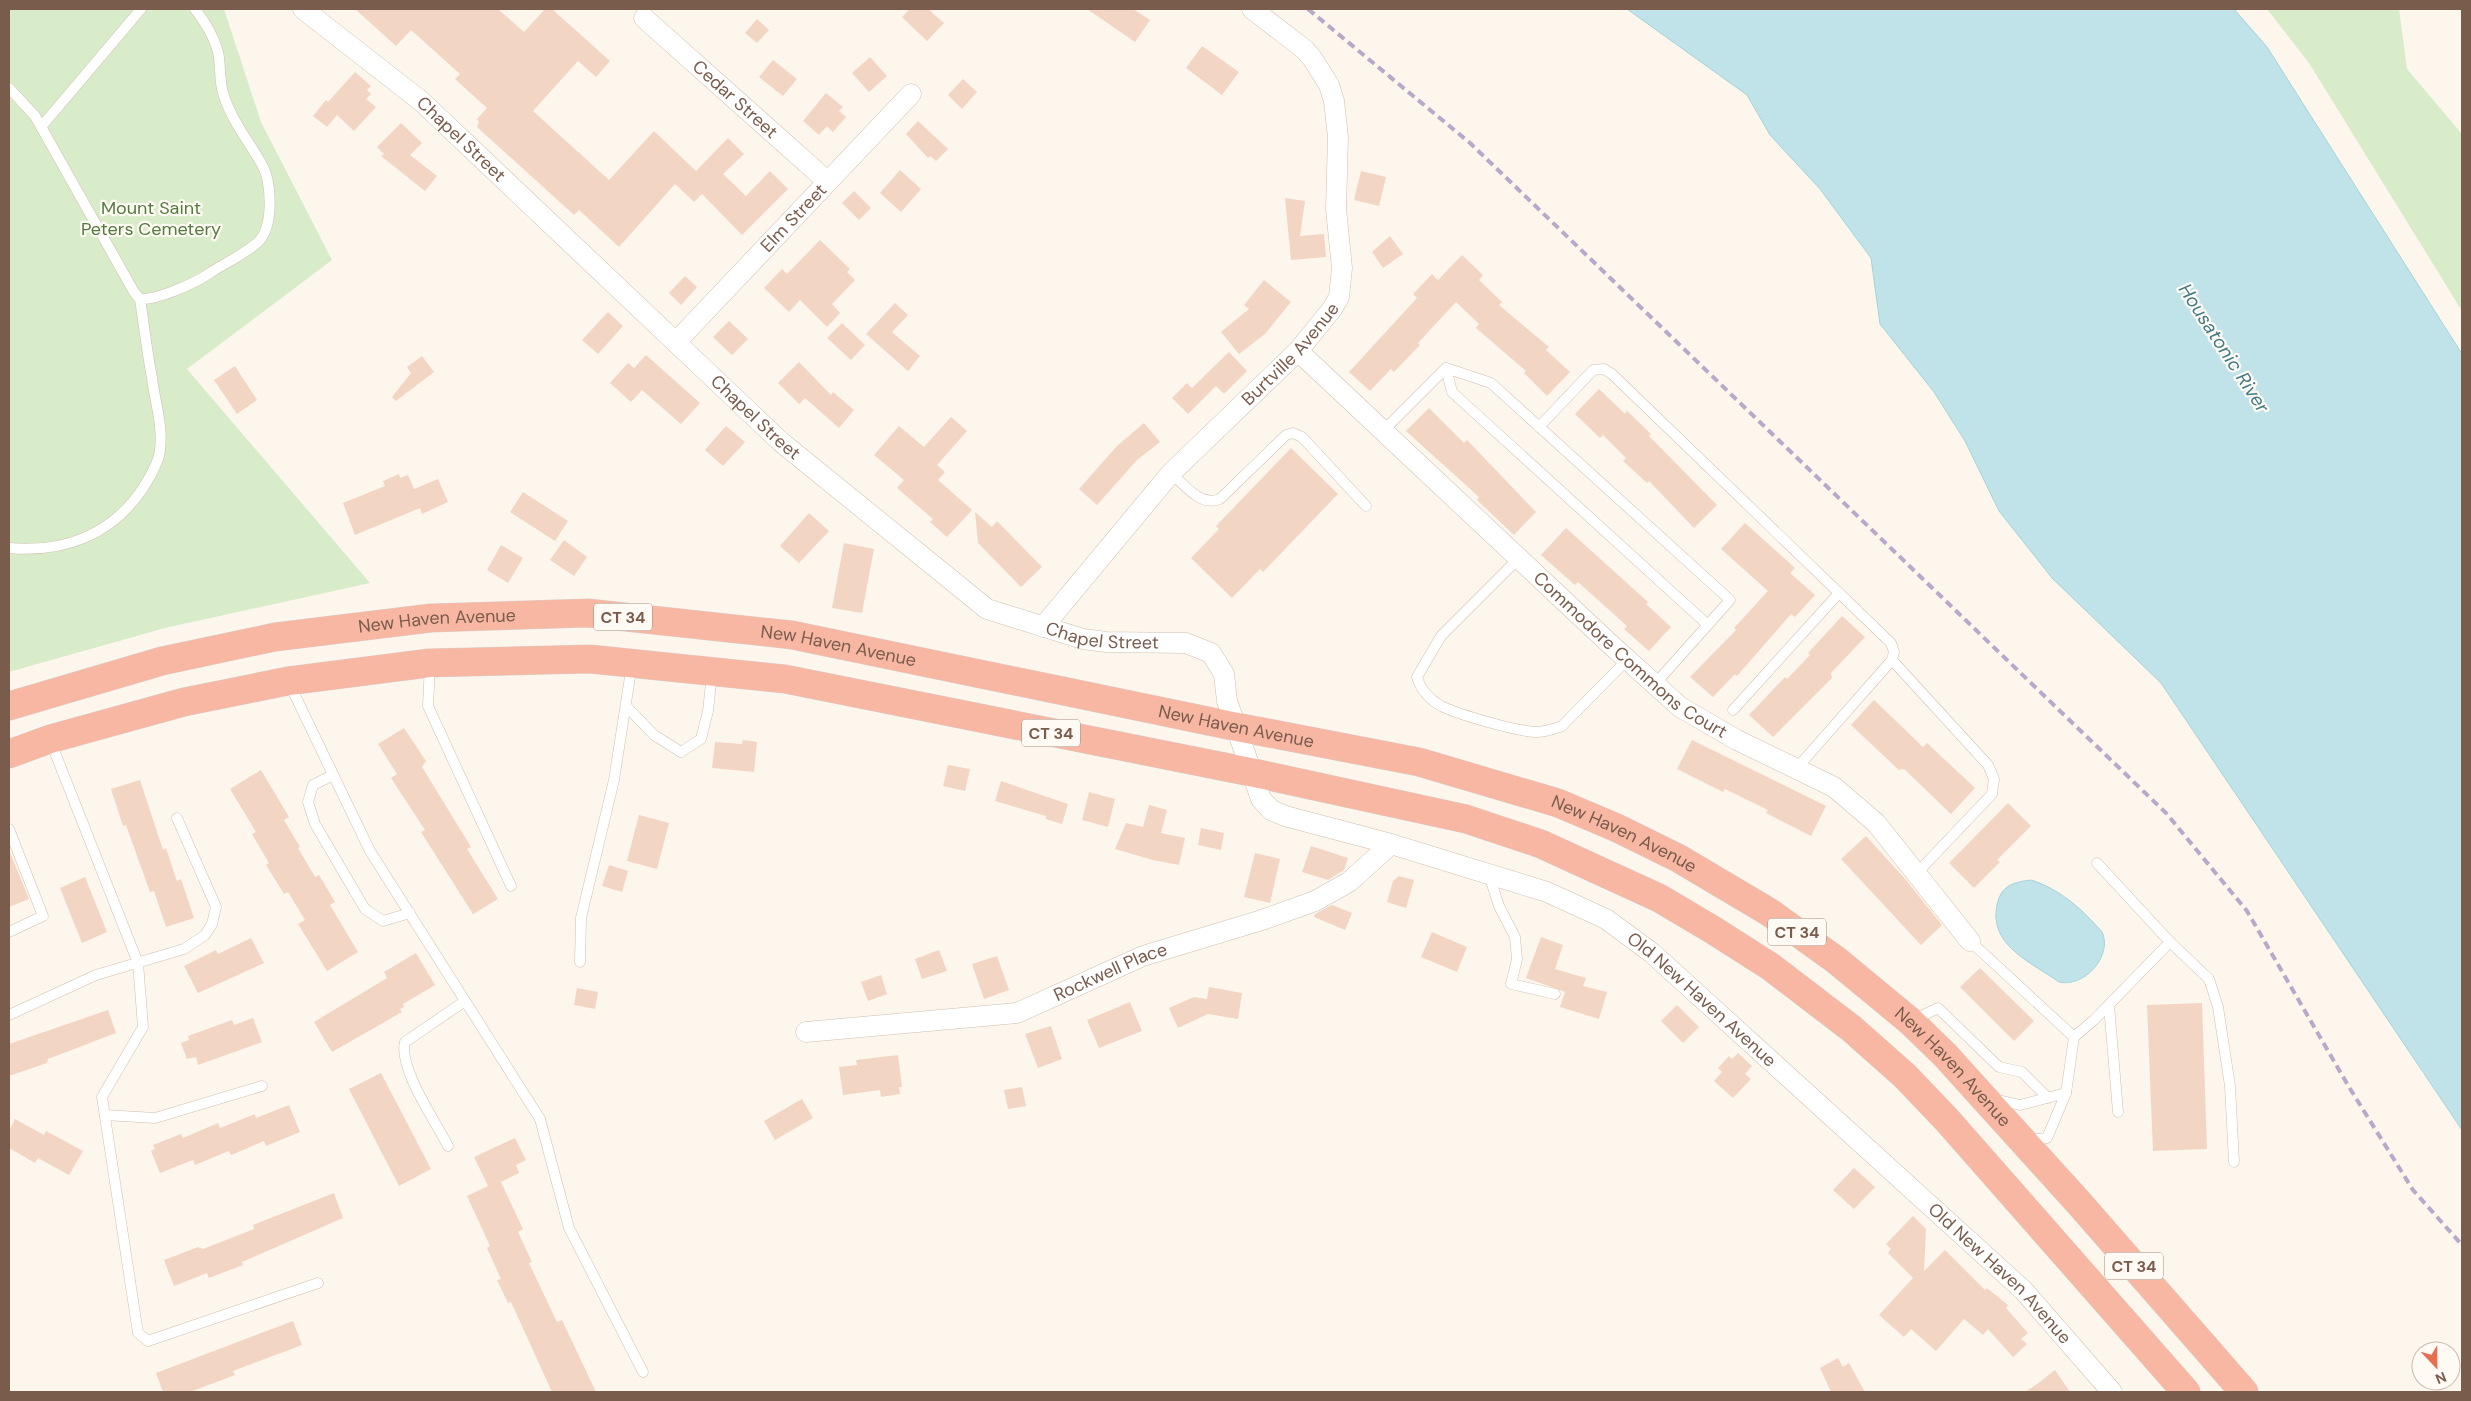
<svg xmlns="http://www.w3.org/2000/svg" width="2471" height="1401" font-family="'DM Sans',sans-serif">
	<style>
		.green { fill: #d8ecc9 }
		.water { fill: #bfe3e8; stroke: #a5d3da }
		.building { fill: #f3d5c3 }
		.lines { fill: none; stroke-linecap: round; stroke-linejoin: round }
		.lane-casing { stroke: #d1beb0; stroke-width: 11 }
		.street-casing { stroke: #d1beb0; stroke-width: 21 }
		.highway-casing { stroke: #dad1cd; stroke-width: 29 }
		.lane { stroke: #fff; stroke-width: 10 }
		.street { stroke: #fff; stroke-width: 20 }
		.highway { stroke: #f7b7a3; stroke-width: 28 }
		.rail { stroke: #b9a8c9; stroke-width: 4; stroke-dasharray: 8 5; stroke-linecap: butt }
		.labels { text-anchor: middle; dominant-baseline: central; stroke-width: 4.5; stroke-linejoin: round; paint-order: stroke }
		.shield { fill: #fffaf3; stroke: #a28b7f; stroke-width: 1 }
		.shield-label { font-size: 16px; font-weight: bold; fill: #7a5c4d }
		.street-label { font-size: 18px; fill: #7a5c4d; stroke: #fffaf3 }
		.park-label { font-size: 18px; fill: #537a41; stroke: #fffaf3 }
		.water-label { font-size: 19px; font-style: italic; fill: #437c86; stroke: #fffaf3 }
	</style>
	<rect width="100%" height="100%" fill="#fdf6ec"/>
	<g class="green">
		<polygon points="9,9 224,9 261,122 332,260 187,369 370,583 165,628 9,672"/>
		<polygon points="2267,9 2399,9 2407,69 2462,134 2462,311 2309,63"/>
	</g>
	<g class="water">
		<polygon points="1627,9 2234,9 2267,47 2462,354 2462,1130 2161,683 2052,578 1999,511 1965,441 1934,392 1880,324 1871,258 1820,189 1770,135 1747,95"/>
		<path d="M2031 880C2060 889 2083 910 2102 932 2113 955 2085 988 2059 982 2029 961 1986 944 1998 901 2003 884 2016 882 2031 880Z"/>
	</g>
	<g class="building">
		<polygon points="355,9 498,9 524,32 545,9 552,9 610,61 596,77 578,61 533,111 609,180 654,131 696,171 728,138 744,154 723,174 746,196 770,171 788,189 742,235 702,194 694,202 675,184 619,247 579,210 574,215 477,127 479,122 477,119 487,108 455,79 460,74 411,30 396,46"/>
		<polygon points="910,9 928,9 944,23 927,41 902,17"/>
		<polygon points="1087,9 1133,9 1150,20 1135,42"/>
		<polygon points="757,19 769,30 757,43 745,33"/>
		<polygon points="1202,46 1239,72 1222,95 1186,68"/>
		<polygon points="870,57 887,76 869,92 852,73"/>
		<polygon points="773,60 797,79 783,96 759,77"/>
		<polygon points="355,72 371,86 367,90 371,94 366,99 376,107 354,131 337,115 327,127 313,116 326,100 328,102"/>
		<polygon points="963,79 977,92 962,109 948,95"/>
		<polygon points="826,93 843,107 839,111 846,117 833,132 827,126 819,135 803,121"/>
		<polygon points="918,121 948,149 936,161 930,156 928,158 906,134"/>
		<polygon points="401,123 422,143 410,155 437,176 425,191 381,156 384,154 377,147"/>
		<polygon points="900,170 921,189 901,212 880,193"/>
		<polygon points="1361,171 1386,177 1379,206 1354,200"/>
		<polygon points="854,191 871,208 859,220 842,203"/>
		<polygon points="1285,198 1305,201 1300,236 1324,234 1326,257 1291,260"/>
		<polygon points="1390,236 1403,254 1383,268 1372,252"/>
		<polygon points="820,240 850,269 847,272 855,280 832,304 840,313 827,327 800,300 789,312 764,288 782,269 787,274"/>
		<polygon points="1462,255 1483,275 1479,280 1502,302 1499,305 1549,347 1546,350 1570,372 1547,396 1524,373 1526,371 1476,328 1479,324 1456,302 1418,343 1420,345 1394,372 1391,369 1370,391 1349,372 1417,298 1413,294 1432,274 1438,280"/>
		<polygon points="685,276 697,287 681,305 669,293"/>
		<polygon points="1264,280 1291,302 1265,334 1239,354 1221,332 1249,309 1244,305"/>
		<polygon points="895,303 908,315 892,332 920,356 908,371 866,334"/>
		<polygon points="608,312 623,326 598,354 582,340"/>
		<polygon points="729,321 748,339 732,355 713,337"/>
		<polygon points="842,323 865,345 851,360 827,338"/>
		<polygon points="1229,352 1247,371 1224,394 1216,386 1188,414 1172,398 1187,383 1192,388"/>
		<polygon points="646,355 700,403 681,424 642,390 631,402 610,383 628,363 634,368"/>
		<polygon points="422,356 434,372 396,401 392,397 411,373 407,367"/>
		<polygon points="799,362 831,395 833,392 854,410 839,428 805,398 799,404 778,383"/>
		<polygon points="235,366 257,400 237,414 214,380"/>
		<polygon points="1599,389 1625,414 1627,411 1651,434 1649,436 1717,505 1694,528 1649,481 1647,483 1623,461 1626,458 1603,435 1600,438 1575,414"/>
		<polygon points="1429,408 1464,443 1467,440 1536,512 1514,535 1477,500 1479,497 1406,431"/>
		<polygon points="951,417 967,431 937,465 945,472 938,480 972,510 947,537 930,522 933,519 897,488 904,480 874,455 899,426 924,447"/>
		<polygon points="1144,423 1160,442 1137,460 1097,505 1079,489 1117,446"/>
		<polygon points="726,426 745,442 723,466 705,450"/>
		<polygon points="1291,448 1338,494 1263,572 1260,569 1232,598 1191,558 1219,529 1216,526"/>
		<polygon points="399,474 400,478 408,475 414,489 438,479 448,502 422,514 420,508 355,535 343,503 385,486 383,481"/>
		<polygon points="523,492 568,521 555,541 510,512"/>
		<polygon points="975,512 992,527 997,521 1042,567 1021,587 978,543"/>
		<polygon points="809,513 829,531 799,563 780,546"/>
		<polygon points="1745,523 1795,568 1790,573 1815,595 1795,617 1791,614 1737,676 1735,674 1713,697 1690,677 1736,630 1734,628 1768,591 1721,549"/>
		<polygon points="1566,528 1648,602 1646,604 1671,627 1649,651 1624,629 1627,626 1578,582 1575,585 1541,555"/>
		<polygon points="564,540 587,557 574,576 550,560"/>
		<polygon points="844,543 874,549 862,613 832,608"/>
		<polygon points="501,545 523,558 508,583 487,570"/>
		<polygon points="1842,616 1865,637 1831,673 1832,678 1773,737 1749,715 1785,677 1787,679 1810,655 1808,653"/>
		<polygon points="1874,700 1923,747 1927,743 1975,788 1951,814 1904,769 1899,770 1851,725"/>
		<polygon points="404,728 426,761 422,767 471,847 467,849 498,899 473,914 421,832 425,830 391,778 397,774 378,744"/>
		<polygon points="743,740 757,742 754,772 712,768 715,742 742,744"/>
		<polygon points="1692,740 1826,806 1811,836 1766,813 1768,810 1725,789 1723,792 1677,769"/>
		<polygon points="948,765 970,769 965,791 943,786"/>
		<polygon points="261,770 289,817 284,820 300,847 298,848 315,877 319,875 335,902 330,905 358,952 327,971 298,924 305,920 288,892 284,894 266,865 269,863 252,834 256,832 230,789"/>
		<polygon points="140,780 163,850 166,848 177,881 181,879 194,918 166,927 154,891 150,892 126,825 123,826 111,789"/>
		<polygon points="1001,781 1068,804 1062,824 1046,819 1046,816 995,801"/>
		<polygon points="1089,792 1115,799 1108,827 1082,820"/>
		<polygon points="2008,803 2031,826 1997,860 2000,862 1974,888 1949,863"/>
		<polygon points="1149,805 1167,810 1161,833 1185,838 1179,865 1153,860 1115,849 1126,823 1143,827"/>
		<polygon points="639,815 669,823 657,869 627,861"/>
		<polygon points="1201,828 1224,833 1221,850 1198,845"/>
		<polygon points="1866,836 1906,880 1942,925 1921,945 1841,859"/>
		<polygon points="1311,846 1348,858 1344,870 1328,880 1302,872"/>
		<polygon points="9,850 29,899 9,907"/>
		<polygon points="1255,853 1280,859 1270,903 1244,897"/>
		<polygon points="609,865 628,871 622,892 602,886"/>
		<polygon points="1399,876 1414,880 1406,908 1387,902 1393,881"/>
		<polygon points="85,877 107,932 82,943 60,888"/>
		<polygon points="1332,905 1352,913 1345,930 1314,917 1315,914"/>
		<polygon points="1432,932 1467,947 1457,972 1421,957"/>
		<polygon points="1541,937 1563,945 1555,969 1586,978 1583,986 1607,992 1599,1019 1560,1007 1565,992 1526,978"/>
		<polygon points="251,938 264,963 198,993 184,966 216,950 218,954"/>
		<polygon points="939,950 947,971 922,979 915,959"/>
		<polygon points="416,953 435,985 403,1004 404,1007 400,1009 402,1012 332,1052 314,1022 387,978 384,972"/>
		<polygon points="997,956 1009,990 984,999 972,964"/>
		<polygon points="1980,968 2034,1021 2014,1041 1960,987"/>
		<polygon points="881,975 887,994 868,1001 861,982"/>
		<polygon points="1209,987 1242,993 1238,1019 1208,1014 1178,1028 1169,1008 1194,997 1207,999"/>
		<polygon points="577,988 598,992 595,1009 574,1005"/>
		<polygon points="1130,1002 1142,1031 1099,1048 1087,1020"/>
		<polygon points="2202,1003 2207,1149 2153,1151 2147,1005"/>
		<polygon points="1677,1005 1699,1027 1683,1043 1661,1021"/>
		<polygon points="108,1010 116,1033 48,1059 47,1063 9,1076 9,1044"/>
		<polygon points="253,1018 262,1042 198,1065 196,1057 187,1059 181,1043 189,1040 188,1036 232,1020 234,1025"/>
		<polygon points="1051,1026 1062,1059 1038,1068 1025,1034"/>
		<polygon points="1738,1053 1752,1066 1745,1074 1751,1079 1733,1098 1714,1081 1722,1072 1718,1068 1729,1056 1732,1059"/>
		<polygon points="898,1055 902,1087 899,1087 900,1094 881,1097 880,1090 843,1095 839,1067 857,1065 856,1060"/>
		<polygon points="381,1073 431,1169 399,1186 349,1089"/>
		<polygon points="1022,1087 1026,1106 1008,1109 1004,1090"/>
		<polygon points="802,1099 813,1118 775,1140 764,1121"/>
		<polygon points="289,1105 300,1132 266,1146 264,1141 231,1155 229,1151 195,1165 193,1160 160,1173 151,1151 155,1149 153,1145 181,1134 183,1138 218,1123 220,1128 255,1114 256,1118"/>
		<polygon points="15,1119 44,1135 46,1131 83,1151 69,1175 38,1158 35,1163 9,1148 9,1131"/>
		<polygon points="515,1138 526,1160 516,1165 519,1173 501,1182 523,1229 518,1232 532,1262 529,1263 557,1322 562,1320 596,1392 552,1392 511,1302 508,1303 497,1280 501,1279 487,1248 490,1246 467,1196 488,1186 474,1157"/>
		<polygon points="1854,1168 1875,1187 1854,1209 1833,1190"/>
		<polygon points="334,1193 343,1218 242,1262 243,1265 209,1278 207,1273 174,1286 164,1260 198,1247 203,1249 254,1229 253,1225"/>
		<polygon points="1913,1216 1926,1229 1924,1271 1945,1250 1985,1290 1987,1288 2008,1305 2006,1308 2028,1333 2021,1339 2027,1344 2013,1357 1988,1329 1983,1335 1964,1319 1936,1351 1911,1329 1904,1337 1879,1315 1913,1278 1888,1253 1891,1249 1886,1244"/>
		<polygon points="293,1321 302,1345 233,1371 235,1375 190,1392 163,1392 156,1373"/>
		<polygon points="1838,1358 1843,1367 1849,1363 1865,1392 1831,1392 1820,1368"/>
		<polygon points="2055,1370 2070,1392 2025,1392 2040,1382"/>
	</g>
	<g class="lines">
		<g class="lane-casing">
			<g id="lane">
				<path d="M9 88 35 116 134 292 140 299C158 300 195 283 210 273 225 263 245 254 258 242 274 227 272 181 261 163 248 140 231 120 223 93 219 80 221 65 218 52 214 36 205 22 195 9"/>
				<polyline points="41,127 141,9"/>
				<polyline points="1539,427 1593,370 1604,369 1612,374 1891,643 1894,652 1892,660 1796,769"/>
				<polyline points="1383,431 1446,368"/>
				<path d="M1171 473C1185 485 1200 507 1220 499L1286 435 1293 433 1302 437 1366 506"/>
				<path d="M9 548C64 553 112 535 143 488 150 477 159 462 160 450 163 425 155 402 152 378 147 352 144 325 140 299"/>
				<path d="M1519 558 1441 636 1417 677C1420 689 1430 700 1441 706 1460 715 1515 731 1536 732 1544 732 1554 729 1562 726L1627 660"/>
				<polyline points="1892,660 1988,765 1994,779 1992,794 1917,873"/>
				<polyline points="430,664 428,706 511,886"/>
				<polyline points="289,683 370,851 540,1119 569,1228 643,1372"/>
				<polyline points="1655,684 1730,600 1491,383 1446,368 1452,392 1708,625"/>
				<polyline points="626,706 654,735 681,752 701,739 708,711 712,674"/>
				<polyline points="1733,710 1839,593"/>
				<polyline points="50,740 138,963 143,1027 102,1097 138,1333 148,1341 318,1283"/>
				<polyline points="333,775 313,785 308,802 315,824 365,909 383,921 410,913"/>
				<polyline points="9,829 43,916 9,932"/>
				<polyline points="2097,863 2170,942"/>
				<polyline points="1489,875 1499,906 1515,937 1517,959 1511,984 1555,994"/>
				<polyline points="1970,941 2074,1037 2066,1093"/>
				<polyline points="580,962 581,918 614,780 632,664"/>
				<polyline points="2109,1005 2118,1112"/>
				<polyline points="9,1015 96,975 184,949 205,935 212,924 216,907 177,818"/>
				<polyline points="1912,1021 1938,1008 1999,1067 2022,1072 2048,1098"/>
				<polyline points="2074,1037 2094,1020 2170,942 2209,979 2218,1007 2230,1086 2234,1162"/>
				<polyline points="1994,1099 2020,1105 2066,1093 2047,1138 2027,1140"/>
				<polyline points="105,1115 155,1118 262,1086"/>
				<path d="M448 1146C436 1122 398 1068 405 1042L465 1001"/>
			</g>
		</g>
		<g class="street-casing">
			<g id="street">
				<path id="s1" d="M303 9 421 101 781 442 987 609 1083 639 1106 642 1186 643 1211 653 1224 674 1227 701 1261 799 1271 810 1285 816 1391 844 1547 892 1606 919 1652 953 2023 1290 2112 1392"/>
				<path id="s2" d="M644 18 827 181"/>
				<path id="s3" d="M676 342 911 94"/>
				<path id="s4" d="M1298 351 1610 644 1680 707 1737 740 1834 787 1876 823 1970 941"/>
				<path id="s5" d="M1043 627 1171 473 1298 351 1332 309 1339 297 1342 268 1336 209 1338 137 1334 101 1329 85 1312 58 1304 49 1252 9"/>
				<path id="s6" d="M806 1032 1017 1013 1143 956 1262 920 1315 901 1349 882 1391 844"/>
			</g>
		</g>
		<g class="highway-casing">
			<g id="highway">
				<path id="s7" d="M9 706 162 661 275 637 431 618 588 613 792 635 1237 727 1419 762 1558 803 1617 828 1678 858 1769 912 1836 960 1911 1022 1945 1055 2079 1203 2244 1392"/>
				<polyline points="9,754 50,739 184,702 288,681 429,663 590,659 785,679 1250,772 1466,819 1541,844 1659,898 1713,930 1771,967 1852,1029 1905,1076 1947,1120 2186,1392"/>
			</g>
		</g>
		<use href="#lane" class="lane"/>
		<use href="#street" class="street"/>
		<use href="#highway" class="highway"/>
		<polyline class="rail" points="1308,9 1470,143 2166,813 2247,911 2349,1087 2413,1190 2462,1245"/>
	</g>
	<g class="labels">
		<g class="shield">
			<rect x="594" y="603.5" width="58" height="27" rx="4"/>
			<rect x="1022" y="719.5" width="58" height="27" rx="4"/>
			<rect x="1768" y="918.5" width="58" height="27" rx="4"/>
			<rect x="2105" y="1252.5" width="58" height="27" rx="4"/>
		</g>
		<g class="shield-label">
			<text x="623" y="617">CT 34</text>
			<text x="1051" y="733">CT 34</text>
			<text x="1797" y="932">CT 34</text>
			<text x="2134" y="1266">CT 34</text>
		</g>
		<g class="street-label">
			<text stroke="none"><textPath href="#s2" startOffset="122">Cedar Street</textPath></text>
			<text stroke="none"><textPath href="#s1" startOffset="205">Chapel Street</textPath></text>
			<text stroke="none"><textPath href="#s3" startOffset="171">Elm Street</textPath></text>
			<text stroke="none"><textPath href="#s5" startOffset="369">Burtville Avenue</textPath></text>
			<text stroke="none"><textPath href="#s1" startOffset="610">Chapel Street</textPath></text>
			<text stroke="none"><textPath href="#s7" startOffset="438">New Haven Avenue</textPath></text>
			<text stroke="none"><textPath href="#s1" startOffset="1030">Chapel Street</textPath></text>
			<text stroke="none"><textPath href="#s7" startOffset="842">New Haven Avenue</textPath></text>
			<text stroke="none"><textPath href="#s4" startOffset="451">Commodore Commons Court</textPath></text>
			<text stroke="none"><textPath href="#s7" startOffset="1248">New Haven Avenue</textPath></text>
			<text stroke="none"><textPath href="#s7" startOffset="1652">New Haven Avenue</textPath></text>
			<text stroke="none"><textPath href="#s6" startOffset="314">Rockwell Place</textPath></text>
			<text stroke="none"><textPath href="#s1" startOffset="1790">Old New Haven Avenue</textPath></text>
			<text stroke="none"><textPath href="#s7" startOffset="2058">New Haven Avenue</textPath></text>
			<text stroke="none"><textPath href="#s1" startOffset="2195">Old New Haven Avenue</textPath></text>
		</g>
		<g class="park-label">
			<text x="151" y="208">Mount Saint<tspan x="151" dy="21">Peters Cemetery</tspan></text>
		</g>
		<g class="water-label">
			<text transform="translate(2224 348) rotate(57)">Housatonic River</text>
		</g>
	</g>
	<rect width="2471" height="1401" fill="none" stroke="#7a5c4d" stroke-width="20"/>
	<g transform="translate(2436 1366) rotate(158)"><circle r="24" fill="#fffaf3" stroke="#cabbb1"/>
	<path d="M0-4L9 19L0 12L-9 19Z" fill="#e76f51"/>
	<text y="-8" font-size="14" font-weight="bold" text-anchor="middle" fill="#7a5c4d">N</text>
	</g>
</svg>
